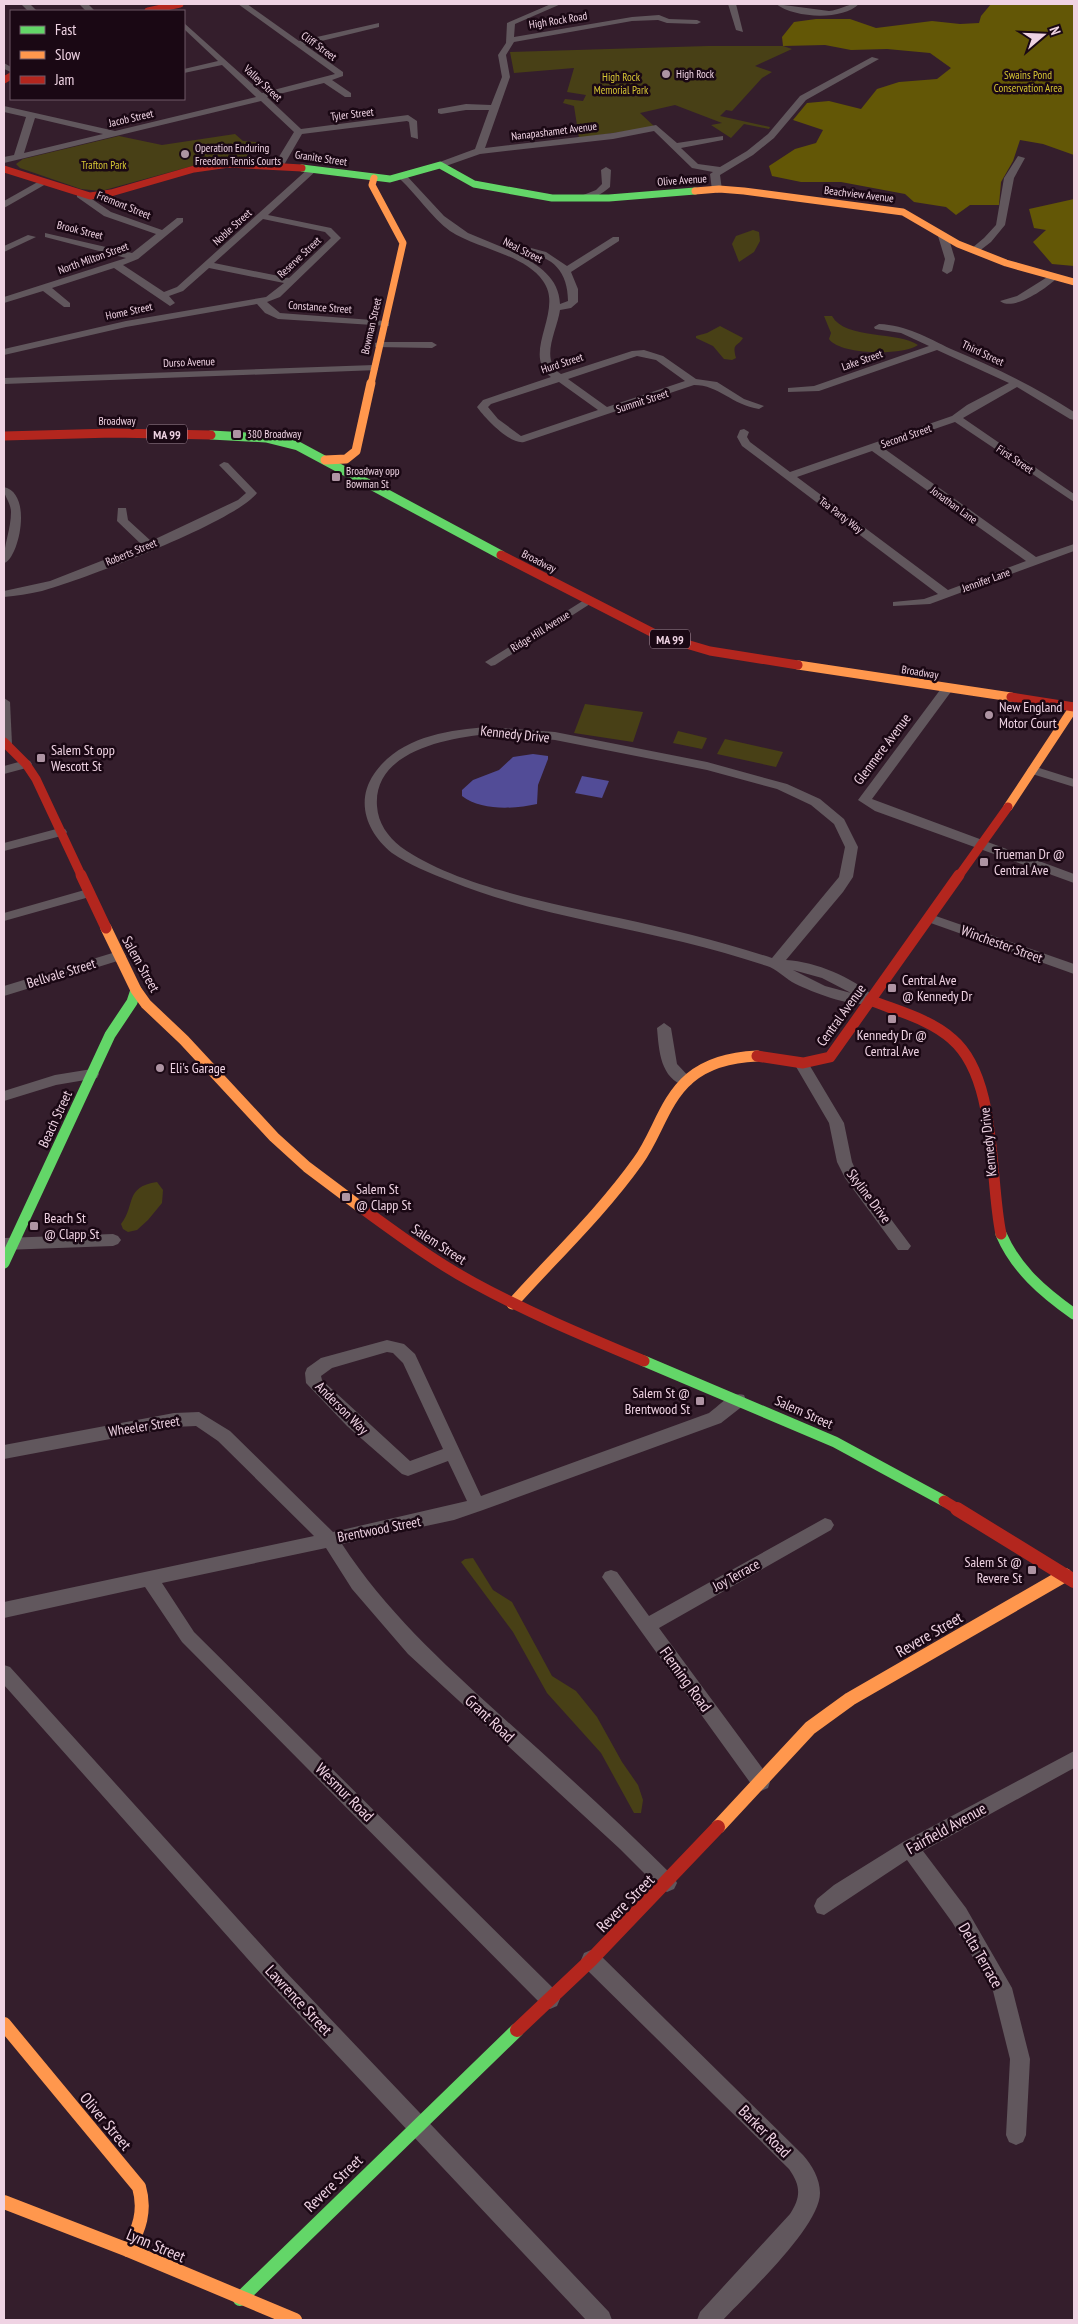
<svg xmlns="http://www.w3.org/2000/svg" width="1078" height="2324" font-family="'PT Sans Narrow',sans-serif">
	<style>
		.green { fill: #484016 }
		.forest { fill: #635706 }
		.water { fill: #524c97 }
		.lines { fill: none; stroke-linecap: round; stroke-linejoin: round }
		.street { fill: #61575d; fill-rule: evenodd }
		.fast-far3 { stroke: #63d668; stroke-width: 7 }
		.fast-far2 { stroke: #63d668; stroke-width: 9 }
		.fast-far1 { stroke: #63d668; stroke-width: 11 }
		.fast { stroke: #63d668; stroke-width: 14 }
		.slow-far3 { stroke: #ff974d; stroke-width: 7 }
		.slow-far2 { stroke: #ff974d; stroke-width: 9 }
		.slow-far1 { stroke: #ff974d; stroke-width: 11 }
		.slow { stroke: #ff974d; stroke-width: 14 }
		.jam-far3 { stroke: #b3261e; stroke-width: 7 }
		.jam-far2 { stroke: #b3261e; stroke-width: 9 }
		.jam-far1 { stroke: #b3261e; stroke-width: 11 }
		.jam { stroke: #b3261e; stroke-width: 14 }
		.poi-dot { fill: #ae94a3; stroke: #1a0814; stroke-width: 2 }
		.labels { text-anchor: middle; dominant-baseline: central; stroke-width: 5; stroke-linejoin: round; paint-order: stroke }
		.far-street-label { font-size: 11px; fill: #efd3e3; stroke: #1a0814 }
		.far-poi-label { font-size: 11px; fill: #efd3e3; stroke: #1a0814; text-anchor: start }
		.far-park-label { font-size: 11px; fill: #d6c633; stroke: #1a0814 }
		.shield { fill: #1a0814; stroke: #af96a5; stroke-width: 1 }
		.shield-label { font-size: 12px; font-weight: bold; fill: #efd3e3 }
		.poi-label { font-size: 14px; fill: #efd3e3; stroke: #1a0814; text-anchor: start }
		.street-label { font-size: 14px; fill: #efd3e3; stroke: #1a0814 }
		.near-street-label { font-size: 16px; fill: #efd3e3; stroke: #1a0814 }
	</style>
	<rect width="100%" height="100%" fill="#341e2c"/>
	<g class="green">
		<polygon points="708,46 783,46 792,49 755,66 772,72 762,78 732,111 726,110 720,116 770,127 769,129 744,124 731,138 711,125 722,123 675,105 640,113 655,127 579,138 574,106 563,103 565,99 583,101 586,95 567,92 574,68 514,73 510,52"/>
		<polygon points="235,134 243,141 257,142 245,159 196,165 101,191 81,189 20,168 16,164 23,159 119,136 162,145"/>
		<polygon points="753,230 759,232 760,241 754,252 739,262 732,244 736,236"/>
		<path d="M824 316H832C845 340 899 331 918 345 902 356 840 355 829 339L831 333Z"/>
		<path d="M720 326 743 338C737 348 732 342 736 358L732 360 724 359 713 346 696 338V336L707 333Z"/>
		<polygon points="585,704 643,712 633,742 574,733"/>
		<polygon points="678,731 707,738 702,749 673,743"/>
		<polygon points="725,739 783,752 776,767 717,754"/>
		<path d="M157 1182 163 1190 162 1203 148 1220 137 1230 128 1232 123 1229 121 1224C136 1205 124 1187 157 1182Z"/>
		<polygon points="473,1558 493,1590 512,1602 552,1676 576,1691 597,1717 622,1762 638,1785 643,1800 641,1813 634,1813 601,1753 547,1693 513,1632 461,1562 465,1559"/>
	</g>
	<g class="forest">
		<polygon points="991,4 1074,4 1074,155 1043,144 1020,140 1013,161 1001,182 999,205 970,205 956,215 946,207 914,202 905,194 841,182 801,182 772,176 769,166 795,149 816,143 823,130 793,120 807,103 829,101 861,109 877,89 899,82 937,79 951,68 930,53 887,49 851,50 825,45 783,46 782,37 794,22 816,19 850,19 876,28 932,21 960,24 979,23 981,16"/>
		<polygon points="1074,199 1074,266 1052,264 1033,242 1046,230 1034,228 1029,209"/>
	</g>
	<g class="water">
		<path d="M533 754 548 756V759L538 785 537 804C515 809 481 811 462 796V790L473 780 499 770 513 757Z"/>
		<polygon points="582,776 609,781 602,798 575,793"/>
	</g>
	<g class="lines">
		<g class="street">
			<polygon points="21,4 30,4 37,11 28,11"/>
			<polygon points="79,4 88,4 95,11 86,11"/>
			<path d="M238 4H247L299 41 379 23V27L305 45 343 72V76L332 80 351 93V97H345L324 83 267 97 301 129 408 115 417 121 418 139 411 137 409 122 407 121 302 134 284 165 279 168 274 165 294 132 261 101 4 163V157L14 155 26 117 4 112V106L115 131 256 97 222 65 184 73V69L218 61 184 29V23L262 93 335 74ZM35 118 103 134 24 153Z"/>
			<polygon points="551,4 561,4 515,24 514,37 632,17 659,15 669,19 697,20 701,22 697,24 667,23 658,20 632,21 514,42 506,55 510,77 485,148 613,133 656,125 677,143 723,136 723,140 681,148 698,164 720,167 747,151 768,134 800,96 872,57 879,59 806,100 774,138 753,155 720,175 722,190 717,193 712,190 710,174 713,172 692,168 654,131 613,139 480,154 443,167 437,167 437,163 475,149 489,110 466,110 441,114 438,113 438,109 466,104 491,105 502,77 498,55 506,43 507,23"/>
			<polygon points="728,4 736,4 743,32 736,30"/>
			<path d="M776 4 829 11C840 10 848 3 859 4 842 21 794 18 776 4Z"/>
			<polygon points="4,63 11,67 11,72 4,69"/>
			<polygon points="1018,156 1025,158 1014,178 1005,225 991,242 978,252 972,252 972,248 984,238 996,225 1004,178"/>
			<path d="M606 167 611 170 610 187C602 194 589 202 578 201V197L596 190 602 184 601 170Z"/>
			<path d="M309 168 317 170 268 215 331 228 341 238 280 297 267 302 280 313 385 321 389 322V326L278 319 265 313 257 304 126 327 4 355V349L126 321 266 297 284 283 209 268 183 291 169 296 175 303 170 306 114 268 52 288 70 303V307H64L43 291 4 303V297L126 258 45 237V233L132 253 156 234 104 216 77 197V193H83L111 212 162 230 177 218H183V222L138 259 123 265 164 292 177 287ZM263 219 325 232 331 238 289 278 214 263Z"/>
			<path d="M400 175H406L444 216 468 233 509 250 531 248 546 252 567 266 613 237H619V241L571 272 578 289V302L571 308 560 310C557 331 539 360 561 374L632 351 644 350 663 356 696 379 717 382 744 399 764 406 759 409C732 405 719 385 694 385L524 442C510 445 484 417 477 407L483 400 551 377C520 354 565 311 543 281 524 254 477 249 450 231 431 217 417 195 400 179ZM517 254C549 252 568 269 568 301L560 304C559 278 539 265 517 254ZM637 356 656 360 685 381 607 407 568 379ZM559 382 598 410 521 436 498 419 488 407 491 404Z"/>
			<polygon points="43,179 46,180 46,184 4,208 4,201"/>
			<polygon points="943,233 948,236 955,259 952,271 947,274 942,271 945,259 938,236"/>
			<polygon points="28,235 36,237 4,252 4,246"/>
			<path d="M1049 276 1057 278C1047 288 1013 312 1000 301L1017 296Z"/>
			<path d="M879 324C906 325 928 338 951 349 994 367 1036 387 1074 412V420L1070 419 1017 387 963 418 1074 494V502L955 422 882 447 1036 557 1074 544V551L930 604 893 606V602L924 599 938 594 742 446 737 437 740 430 744 429 749 432 747 437 750 442 790 472 952 416 967 405 1009 383 937 350 819 391 788 392V388L814 386 929 346 901 333 875 329 874 327ZM872 451 1026 561 948 590 797 477Z"/>
			<polygon points="379,342 432,342 437,345 432,348 375,347 375,343"/>
			<polygon points="374,365 378,366 378,370 4,384 4,378"/>
			<path d="M224 462 228 463 257 493C235 522 82 580 42 591 29 594 16 596 4 597V591L50 581 142 545 117 521 118 508H126L128 520 151 541 238 500 246 493 219 465Z"/>
			<path d="M4 487C34 494 18 560 4 563 3 546 11 530 11 512 11 502 3 496 4 487Z"/>
			<polygon points="589,597 595,600 593,602 495,665 491,666 485,662"/>
			<polygon points="947,685 953,689 872,799 1074,874 1074,883 875,811 858,800 943,686"/>
			<polygon points="4,698 10,702 12,744 6,748 4,747"/>
			<path d="M488 727 555 732 707 762 787 784 820 799 844 819 858 847 853 877 843 892 786 960C817 962 851 977 875 997L877 1000 875 1003C854 1009 811 992 792 982 784 977 776 969 767 966 739 957 712 949 683 942 605 923 524 911 450 881 430 873 409 865 392 853 367 833 355 802 374 774 399 737 447 730 488 727ZM488 734 555 740 707 770 777 789 811 805 834 824 845 847 839 877 772 958C722 942 671 929 619 918 554 904 455 886 401 847 388 837 378 823 377 806 373 751 448 738 488 734ZM793 970 822 978 851 993 825 986Z"/>
			<polygon points="26,760 30,761 32,764 30,767 4,774 4,766"/>
			<polygon points="1033,766 1074,779 1074,787 1029,773 1027,770 1029,767"/>
			<polygon points="60,828 65,829 67,832 65,835 4,851 4,843"/>
			<polygon points="88,889 93,890 95,893 93,896 4,921 4,913"/>
			<polygon points="930,914 1074,964 1074,974 925,921 923,918 925,915"/>
			<polygon points="119,951 124,953 126,956 124,959 4,996 4,986"/>
			<path d="M664 1023 671 1028 677 1064 693 1081 691 1085 686 1086C660 1079 659 1050 657 1028Z"/>
			<polygon points="802,1060 807,1061 844,1123 852,1162 858,1175 911,1246 908,1250 898,1250 845,1178 837,1162 829,1123 795,1065"/>
			<polygon points="92,1069 97,1070 99,1074 97,1078 56,1085 4,1101 4,1091 55,1075"/>
			<polygon points="113,1234 118,1236 121,1240 118,1244 113,1246 4,1250 4,1238"/>
			<path d="M387 1340 404 1344 415 1354 481 1496 709 1413C719 1406 731 1391 744 1395L746 1400 744 1405 721 1423 483 1510 454 1520 342 1544C385 1610 441 1661 499 1714 558 1767 617 1820 674 1877L677 1883 674 1889 667 1892 660 1889 620 1849 408 1654 352 1589 326 1548 162 1583 194 1632 557 1992 560 1999 557 2006 550 2009 543 2006 182 1642 145 1587 4 1618V1602L314 1536 218 1441 196 1426 174 1427 4 1459V1445L174 1413 199 1412 230 1431 333 1532 467 1501 448 1461 408 1476 402 1474 347 1426 306 1383 305 1373 307 1368 321 1358ZM387 1352 393 1353 403 1363 443 1449 410 1461 322 1380 321 1376 332 1368Z"/>
			<polygon points="825,1518 831,1520 834,1525 831,1530 659,1628 768,1776 770,1782 768,1788 761,1791 754,1788 602,1577 605,1572 611,1570 617,1572 649,1616"/>
			<polygon points="4,1665 10,1667 285,1971 609,2312 612,2320 586,2320 271,1985 4,1685"/>
			<polygon points="1074,1751 1074,1768 923,1851 966,1908 1012,1988 1030,2059 1026,2135 1023,2142 1016,2145 1009,2142 1006,2135 1010,2059 993,1991 952,1922 907,1860 824,1915 817,1913 814,1906 817,1899 834,1885 903,1842"/>
			<path d="M591 1950 598 1953 803 2155C812 2165 820 2179 820 2193 820 2227 747 2294 723 2320H697L700 2312 790 2214C801 2197 801 2186 789 2169L584 1967 581 1960 584 1953Z"/>
		</g>
		<polyline class="fast-far3" points="302,168 390,179 440,165 474,184 552,198 609,198 695,191"/>
		<polyline class="fast-far2" points="211,435 266,438 298,446 501,555"/>
		<g class="fast-far1">
			<path d="M1001 1234C1016 1269 1043 1292 1074 1314"/>
			<polyline points="4,1263 110,1035 132,1002 136,990"/>
			<polyline points="644,1361 835,1442 944,1501"/>
		</g>
		<polyline class="fast" points="240,2299 517,2030"/>
		<g class="slow-far3">
			<polyline points="695,191 719,189 744,191 903,212 958,244 1006,263 1074,282"/>
			<polyline points="371,384 403,243 372,185 374,178"/>
		</g>
		<g class="slow-far2">
			<polyline points="325,460 346,459 356,451 371,383"/>
			<polyline points="798,665 1011,697"/>
			<polyline points="1008,807 1074,707"/>
		</g>
		<g class="slow-far1">
			<polyline points="106,928 136,990 146,1004 184,1040 274,1137 307,1167 363,1209"/>
			<path d="M512 1304C554 1257 601 1213 638 1161 657 1135 664 1100 690 1078 709 1062 733 1057 757 1056"/>
		</g>
		<g class="slow">
			<polyline points="718,1827 810,1728 850,1699 1065,1575"/>
			<path d="M4 2024 139 2187C146 2211 139 2229 128 2250"/>
			<polyline points="4,2202 128,2250 295,2320"/>
		</g>
		<g class="jam-far3">
			<polyline points="148,11 180,4"/>
			<polyline points="4,80 11,76"/>
			<polyline points="4,169 90,196 111,193 194,169 229,164 302,168"/>
		</g>
		<g class="jam-far2">
			<polyline points="4,436 113,433 211,435"/>
			<polyline points="501,555 659,636 710,651 798,665"/>
			<polyline points="1011,697 1074,707"/>
			<polyline points="4,742 26,764 36,779 82,877"/>
			<polyline points="958,877 1008,807"/>
		</g>
		<g class="jam-far1">
			<polyline points="81,875 106,928"/>
			<path d="M870 1000C897 1011 930 1019 952 1039 998 1078 989 1178 1001 1234"/>
			<polyline points="757,1056 803,1063 830,1057 959,875"/>
			<path d="M363 1209C399 1235 435 1262 474 1283 529 1313 587 1337 644 1361"/>
			<polyline points="944,1501 959,1510"/>
		</g>
		<g class="jam">
			<polyline points="957,1509 1074,1581"/>
			<polyline points="517,2030 591,1960 718,1827"/>
		</g>
	</g>
	<g class="poi-dot">
		<circle cx="666" cy="74" r="5"/>
		<circle cx="185" cy="154" r="5"/>
		<rect x="232" y="429" width="10" height="10" rx="2.5"/>
		<rect x="331" y="472" width="10" height="10" rx="2.5"/>
		<circle cx="989" cy="715" r="5"/>
		<rect x="36" y="753" width="10" height="10" rx="2.5"/>
		<rect x="979" y="857" width="10" height="10" rx="2.5"/>
		<rect x="887" y="983" width="10" height="10" rx="2.5"/>
		<rect x="887" y="1014" width="10" height="10" rx="2.5"/>
		<circle cx="160" cy="1068" r="5"/>
		<rect x="341" y="1192" width="10" height="10" rx="2.5"/>
		<rect x="29" y="1221" width="10" height="10" rx="2.5"/>
		<rect x="695" y="1396" width="10" height="10" rx="2.5"/>
		<rect x="1027" y="1565" width="10" height="10" rx="2.5"/>
	</g>
	<g class="labels">
		<g class="far-street-label">
			<text transform="translate(558 20) rotate(-9)">High Rock Road</text>
			<text transform="translate(319 46) rotate(36)">Cliff Street</text>
			<text transform="translate(263 83) rotate(43)">Valley Street</text>
			<text transform="translate(352 114) rotate(-7)">Tyler Street</text>
			<text transform="translate(131 118) rotate(-13)">Jacob Street</text>
			<text transform="translate(554 131) rotate(-7)">Nanapashamet Avenue</text>
			<text transform="translate(321 158) rotate(8)">Granite Street</text>
			<text transform="translate(682 180) rotate(-4)">Olive Avenue</text>
			<text transform="translate(859 194) rotate(7)">Beachview Avenue</text>
			<text transform="translate(124 205) rotate(22)">Fremont Street</text>
			<text transform="translate(232 227) rotate(-42)">Noble Street</text>
			<text transform="translate(80 230) rotate(14)">Brook Street</text>
			<text transform="translate(523 250) rotate(27)">Neal Street</text>
			<text transform="translate(299 257) rotate(-43)">Reserve Street</text>
			<text transform="translate(93 258) rotate(-20)">North Milton Street</text>
			<text transform="translate(320 307) rotate(4)">Constance Street</text>
			<text transform="translate(129 311) rotate(-12)">Home Street</text>
			<text transform="translate(371 326) rotate(-77)">Bowman Street</text>
			<text transform="translate(983 353) rotate(25)">Third Street</text>
			<text transform="translate(862 360) rotate(-19)">Lake Street</text>
			<text transform="translate(189 362) rotate(-2)">Durso Avenue</text>
			<text transform="translate(562 363) rotate(-18)">Hurd Street</text>
			<text transform="translate(642 401) rotate(-18)">Summit Street</text>
			<text x="117" y="421">Broadway</text>
			<text transform="translate(906 436) rotate(-19)">Second Street</text>
			<text transform="translate(1015 459) rotate(34)">First Street</text>
			<text transform="translate(954 505) rotate(36)">Jonathan Lane</text>
			<text transform="translate(841 515) rotate(37)">Tea Party Way</text>
			<text transform="translate(131 552) rotate(-22)">Roberts Street</text>
			<text transform="translate(539 561) rotate(27)">Broadway</text>
			<text transform="translate(986 580) rotate(-20)">Jennifer Lane</text>
			<text transform="translate(540 631) rotate(-32)">Ridge Hill Avenue</text>
			<text transform="translate(920 672) rotate(9)">Broadway</text>
		</g>
		<g class="far-poi-label">
			<text x="676" y="74">High Rock</text>
			<text x="195" y="148">Operation Enduring<tspan x="195" dy="13">Freedom Tennis Courts</tspan></text>
			<text x="247" y="434">380 Broadway</text>
			<text x="346" y="471">Broadway opp<tspan x="346" dy="13">Bowman St</tspan></text>
		</g>
		<g class="far-park-label">
			<text x="1028" y="75">Swains Pond<tspan x="1028" dy="13">Conservation Area</tspan></text>
			<text x="621" y="77">High Rock<tspan x="621" dy="13">Memorial Park</tspan></text>
			<text x="104" y="165">Trafton Park</text>
		</g>
		<g class="shield">
			<rect x="147" y="424.5" width="40" height="19" rx="4"/>
			<rect x="650" y="629.5" width="40" height="19" rx="4"/>
		</g>
		<g class="shield-label">
			<text x="167" y="434">MA 99</text>
			<text x="670" y="639">MA 99</text>
		</g>
		<g class="poi-label">
			<text x="999" y="707">New England<tspan x="999" dy="16">Motor Court</tspan></text>
			<text x="51" y="750">Salem St opp<tspan x="51" dy="16">Wescott St</tspan></text>
			<text x="994" y="854">Trueman Dr @<tspan x="994" dy="16">Central Ave</tspan></text>
			<text x="902" y="980">Central Ave<tspan x="902" dy="16">@ Kennedy Dr</tspan></text>
			<text x="892" y="1035" text-anchor="middle">Kennedy Dr @<tspan x="892" dy="16">Central Ave</tspan></text>
			<text x="170" y="1068">Eli's Garage</text>
			<text x="356" y="1189">Salem St<tspan x="356" dy="16">@ Clapp St</tspan></text>
			<text x="44" y="1218">Beach St<tspan x="44" dy="16">@ Clapp St</tspan></text>
			<text x="690" y="1393" text-anchor="end">Salem St @<tspan x="690" dy="16">Brentwood St</tspan></text>
			<text x="1022" y="1562" text-anchor="end">Salem St @<tspan x="1022" dy="16">Revere St</tspan></text>
		</g>
		<g class="street-label">
			<text transform="translate(515 734) rotate(6)">Kennedy Drive</text>
			<text transform="translate(882 749) rotate(-53)">Glenmere Avenue</text>
			<text transform="translate(1002 944) rotate(20)">Winchester Street</text>
			<text transform="translate(141 964) rotate(61)">Salem Street</text>
			<text transform="translate(61 973) rotate(-17)">Bellvale Street</text>
			<text transform="translate(841 1015) rotate(-54)">Central Avenue</text>
			<text transform="translate(55 1119) rotate(-65)">Beach Street</text>
			<text transform="translate(988 1142) rotate(-96)">Kennedy Drive</text>
			<text transform="translate(869 1196) rotate(53)">Skyline Drive</text>
			<text transform="translate(439 1244) rotate(33)">Salem Street</text>
			<text transform="translate(342 1408) rotate(45)">Anderson Way</text>
			<text transform="translate(804 1412) rotate(24)">Salem Street</text>
			<text transform="translate(144 1426) rotate(-9)">Wheeler Street</text>
			<text transform="translate(379 1529) rotate(-11)">Brentwood Street</text>
			<text transform="translate(736 1575) rotate(-29)">Joy Terrace</text>
		</g>
		<g class="near-street-label">
			<text transform="translate(929 1634) rotate(-30)">Revere Street</text>
			<text transform="translate(686 1679) rotate(54)">Fleming Road</text>
			<text transform="translate(490 1718) rotate(43)">Grant Road</text>
			<text transform="translate(345 1792) rotate(45)">Wesmur Road</text>
			<text transform="translate(946 1828) rotate(-29)">Fairfield Avenue</text>
			<text transform="translate(625 1903) rotate(-45)">Revere Street</text>
			<text transform="translate(981 1955) rotate(60)">Delta Terrace</text>
			<text transform="translate(299 2000) rotate(47)">Lawrence Street</text>
			<text transform="translate(106 2121) rotate(50)">Oliver Street</text>
			<text transform="translate(765 2131) rotate(45)">Barker Road</text>
			<text transform="translate(333 2183) rotate(-44)">Revere Street</text>
			<text transform="translate(156 2245) rotate(23)">Lynn Street</text>
		</g>
	</g>
	<rect width="1078" height="2324" fill="none" stroke="#efd3e3" stroke-width="10"/>
	<rect x="10" y="10" width="175" height="90" fill="#1a0814" stroke="#6f5967"/>
	<rect x="20" y="26" width="25" height="8" fill="#63d668" stroke="#6f5967"/>
	<text x="55" y="35" font-size="15" fill="#efd3e3">Fast</text>
	<rect x="20" y="51" width="25" height="8" fill="#ff974d" stroke="#6f5967"/>
	<text x="55" y="60" font-size="15" fill="#efd3e3">Slow</text>
	<rect x="20" y="76" width="25" height="8" fill="#b3261e" stroke="#6f5967"/>
	<text x="55" y="85" font-size="15" fill="#efd3e3">Jam</text>
	<g transform="translate(1043 35) rotate(71)" stroke="#1a0814" stroke-width="4" paint-order="stroke">
	<path d="M0-4L9 19L0 12L-9 19Z" fill="#efd3e3"/>
	<text y="-8" font-size="14" font-weight="bold" text-anchor="middle" fill="#efd3e3">N</text>
	</g>
</svg>
